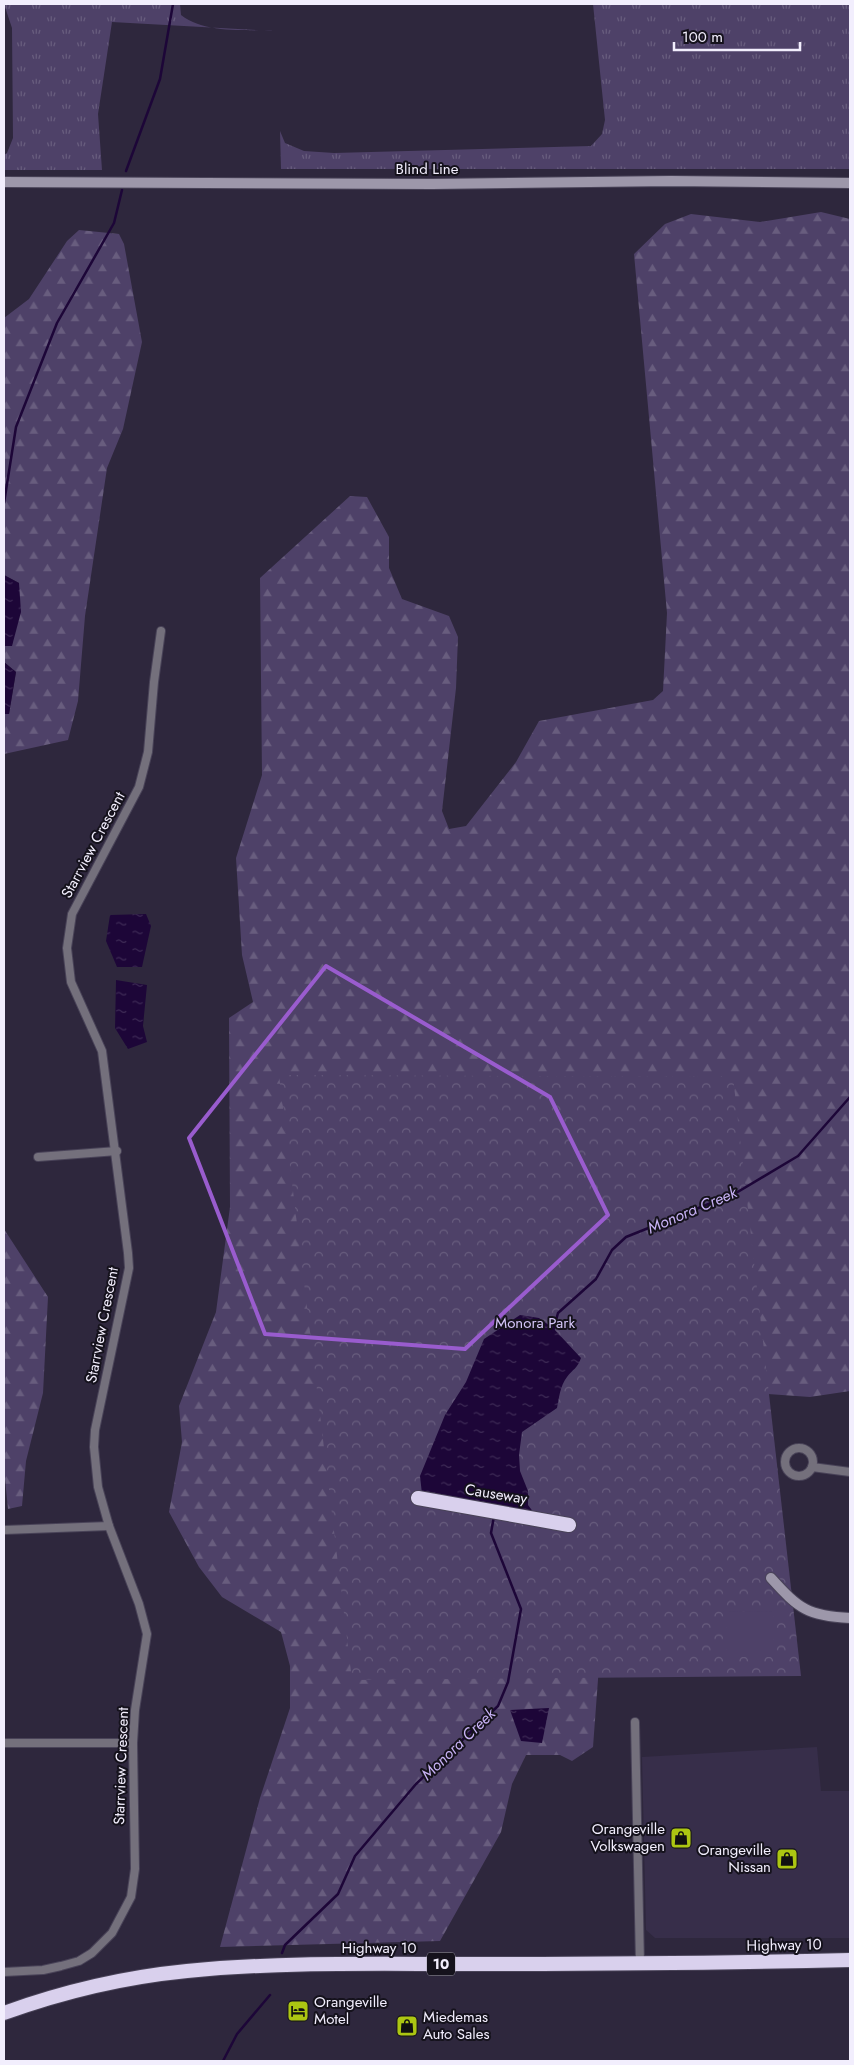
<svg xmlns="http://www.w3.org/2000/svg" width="854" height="2065" font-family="Jost,sans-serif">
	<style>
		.built { fill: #372e4a }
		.grass { fill: url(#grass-tufts) }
		.forest { fill: url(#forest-firs) }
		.park { fill: url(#park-crowns) }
		.garden { fill: #4e4168 }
		.water { fill: url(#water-ripples) }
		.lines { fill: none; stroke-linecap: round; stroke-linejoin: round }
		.stream { stroke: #1d0638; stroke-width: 2.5 }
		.street-casing { stroke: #494358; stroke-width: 10 }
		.secondary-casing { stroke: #494358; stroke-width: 12 }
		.highway-casing { stroke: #494358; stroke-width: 16 }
		.street { stroke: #74707c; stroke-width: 8 }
		.secondary { stroke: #9d97aa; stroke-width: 10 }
		.highway { stroke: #d9d0ed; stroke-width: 14 }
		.marked { fill: none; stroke: #995cce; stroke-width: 4; stroke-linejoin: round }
		.labels { text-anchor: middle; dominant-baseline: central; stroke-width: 4; stroke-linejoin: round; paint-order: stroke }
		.shield { fill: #15121c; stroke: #b0acba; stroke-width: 1 }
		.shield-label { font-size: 14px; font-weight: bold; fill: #f2eefd }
		.street-label { font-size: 15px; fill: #f2eefd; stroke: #15121c }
		.park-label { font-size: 15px; fill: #d4c5f8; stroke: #15121c }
		.poi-label { font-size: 15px; fill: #f2eefd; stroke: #15121c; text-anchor: end }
		.water-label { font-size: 16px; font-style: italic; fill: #c8b2f5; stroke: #15121c }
	</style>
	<defs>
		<pattern id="grass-tufts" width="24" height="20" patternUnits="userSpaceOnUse" patternTransform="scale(1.25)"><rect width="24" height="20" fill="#4e4168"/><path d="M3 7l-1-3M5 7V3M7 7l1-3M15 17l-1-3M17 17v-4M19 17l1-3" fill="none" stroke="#685d7e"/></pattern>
		<pattern id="forest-firs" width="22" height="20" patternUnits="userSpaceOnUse" patternTransform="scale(1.25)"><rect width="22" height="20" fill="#4e4168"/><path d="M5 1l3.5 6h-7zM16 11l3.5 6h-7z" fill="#685d7e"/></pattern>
		<pattern id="park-crowns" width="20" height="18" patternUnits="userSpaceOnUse" patternTransform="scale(1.25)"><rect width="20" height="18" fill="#4e4168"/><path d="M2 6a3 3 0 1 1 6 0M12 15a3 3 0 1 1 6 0" fill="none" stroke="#685d7e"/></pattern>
		<pattern id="water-ripples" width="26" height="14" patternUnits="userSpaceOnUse" patternTransform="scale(1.25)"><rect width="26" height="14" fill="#1d0638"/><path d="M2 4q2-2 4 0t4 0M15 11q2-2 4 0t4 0" fill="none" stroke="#3e2b56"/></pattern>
	</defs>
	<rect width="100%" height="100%" fill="#2e273d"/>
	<polygon class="built" points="817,1747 821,1791 850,1791 850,1938 655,1938 646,1930 642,1757"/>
	<g class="grass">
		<path d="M4 4H180L181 15C205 34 245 29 274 31L112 22 98 114 102 170H4V155L7 153 13 138 12 28Z"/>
		<polygon points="593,4 850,4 850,169 281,169 280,131 285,143 304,151 334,153 591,146 602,134 605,120"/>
	</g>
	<g class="forest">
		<polygon points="821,212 850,219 850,1391 810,1397 768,1394 599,1666 593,1747 572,1761 560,1755 526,1755 512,1784 501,1832 440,1941 220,1947 260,1798 290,1708 290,1666 281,1632 222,1597 199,1567 169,1512 182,1442 179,1406 216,1312 230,1207 229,1018 253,1002 242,955 236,858 262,775 260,578 350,496 367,497 389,537 389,568 402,599 449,616 458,637 456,688 442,811 449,829 466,826 516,762 539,721 653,700 663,691 667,613 634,254 665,224 691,214 760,222"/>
		<polygon points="79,230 119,234 124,244 142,342 123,429 107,468 85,616 78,701 68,740 4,754 4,714 9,714 16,672 4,662 4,646 12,646 19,583 4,575 4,318 29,299 67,241"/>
		<polygon points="4,1229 48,1297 43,1393 26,1461 22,1506 8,1509 4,1469"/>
	</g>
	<polygon class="park" points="279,1075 733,1077 801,1676 352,1680"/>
	<polygon class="garden" points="773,1611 773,1657 727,1657 727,1612"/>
	<g class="water">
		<polygon points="4,575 19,583 21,612 12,646 4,646"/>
		<polygon points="4,662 16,672 9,714 4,714"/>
		<polygon points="146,914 151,926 142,967 117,967 106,941 110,915"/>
		<polygon points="116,980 147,985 143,1026 147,1042 128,1049 115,1028"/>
		<path d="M520 1315 539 1318 554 1329 581 1358C577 1369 573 1369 567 1377 560 1386 559 1398 557 1408L522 1432 519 1455 520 1471 528 1491V1505L534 1513 422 1494 420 1476 445 1415 466 1382 484 1339Z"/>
		<polygon points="549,1708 542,1743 521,1741 510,1710"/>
	</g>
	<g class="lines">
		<g class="stream">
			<polyline points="126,171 160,79 173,4"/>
			<polyline points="4,503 16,427 57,323 114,223 122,190"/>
			<polyline points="553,1331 558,1313 596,1279 612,1250 626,1237 736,1193 798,1156 850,1097"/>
			<polyline points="282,1953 285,1945 338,1894 355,1856 416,1784 498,1706 508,1682 521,1609 491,1533 494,1516"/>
			<polyline points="223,2061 237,2034 270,1995"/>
		</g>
		<g class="street-casing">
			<g id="street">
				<polyline points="38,1157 117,1151"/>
				<circle cx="799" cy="1462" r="14"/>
				<polyline points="812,1467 850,1472"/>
				<polyline points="4,1530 109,1526"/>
				<polyline points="635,1722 640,1964"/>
				<polyline points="4,1743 133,1743"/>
				<polyline points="4,1972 43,1970 61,1966 79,1961 92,1953 112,1933 131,1897 135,1869 133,1743 135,1710 147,1634 139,1604 109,1526 98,1487 94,1447 95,1430 129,1268 128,1253 102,1051 71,982 67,948 72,914 139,787 148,752 154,682 161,631"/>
			</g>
		</g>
		<g class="secondary-casing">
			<g id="secondary">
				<polyline points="4,182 432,184 671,181 850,183"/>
				<path d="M771 1578C799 1609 808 1616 850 1618"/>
			</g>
		</g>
		<g class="highway-casing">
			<g id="highway">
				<polyline points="418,1498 569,1525"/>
				<path d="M4 2013C62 1992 126 1977 187 1971 278 1962 370 1964 461 1964 591 1964 720 1963 850 1960"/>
			</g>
		</g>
		<use href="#street" class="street"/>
		<use href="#secondary" class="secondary"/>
		<use href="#highway" class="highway"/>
	</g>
	<path class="marked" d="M326 966 550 1097 608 1215 465 1349 265 1334 189 1138Z"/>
	<defs>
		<g id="shop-square" transform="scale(1.125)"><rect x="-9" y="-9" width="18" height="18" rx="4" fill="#acc612" stroke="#15121c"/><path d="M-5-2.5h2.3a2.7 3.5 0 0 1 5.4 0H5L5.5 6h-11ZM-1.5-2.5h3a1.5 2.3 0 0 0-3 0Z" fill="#111"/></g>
		<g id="hotel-square" transform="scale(1.125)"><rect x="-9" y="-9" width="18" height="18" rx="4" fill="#acc612" stroke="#15121c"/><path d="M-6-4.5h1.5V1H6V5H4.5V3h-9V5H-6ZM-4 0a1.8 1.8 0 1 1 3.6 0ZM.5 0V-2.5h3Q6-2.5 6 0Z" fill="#111"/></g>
	</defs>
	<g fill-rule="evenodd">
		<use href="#shop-square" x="681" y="1838"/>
		<use href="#shop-square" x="787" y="1859"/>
		<use href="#hotel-square" x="298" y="2011"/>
		<use href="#shop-square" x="407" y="2026"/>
	</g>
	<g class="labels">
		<rect class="shield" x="427" y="1952.5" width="28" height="23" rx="4"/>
		<g class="shield-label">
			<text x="441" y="1964">10</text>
		</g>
		<g class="street-label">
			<text x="427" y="169">Blind Line</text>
			<text transform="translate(93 845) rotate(-62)">Starrview Crescent</text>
			<text transform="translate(102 1325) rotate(-79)">Starrview Crescent</text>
			<text transform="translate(496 1494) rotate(9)">Causeway</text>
			<text transform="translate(121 1766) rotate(-88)">Starrview Crescent</text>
			<text transform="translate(784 1945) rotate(-1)">Highway 10</text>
			<text x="379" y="1948">Highway 10</text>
		</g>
		<g class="park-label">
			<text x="535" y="1323">Monora Park</text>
		</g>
		<g class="poi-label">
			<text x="665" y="1829">Orangeville<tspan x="665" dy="17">Volkswagen</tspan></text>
			<text x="771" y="1850">Orangeville<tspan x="771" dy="17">Nissan</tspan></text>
			<text x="314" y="2002" text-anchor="start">Orangeville<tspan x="314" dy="17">Motel</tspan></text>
			<text x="423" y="2017" text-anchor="start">Miedemas<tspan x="423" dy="17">Auto Sales</tspan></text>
		</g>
		<g class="water-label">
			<text transform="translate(692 1210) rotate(-23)">Monora Creek</text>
			<text transform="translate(458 1744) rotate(-44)">Monora Creek</text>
		</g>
	</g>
	<rect width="854" height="2065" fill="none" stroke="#f2eefd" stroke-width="10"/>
	<path d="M674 42v8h126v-8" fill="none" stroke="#f2eefd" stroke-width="2.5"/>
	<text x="682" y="42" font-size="15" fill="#f2eefd" stroke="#15121c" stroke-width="4" paint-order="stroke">100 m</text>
</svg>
